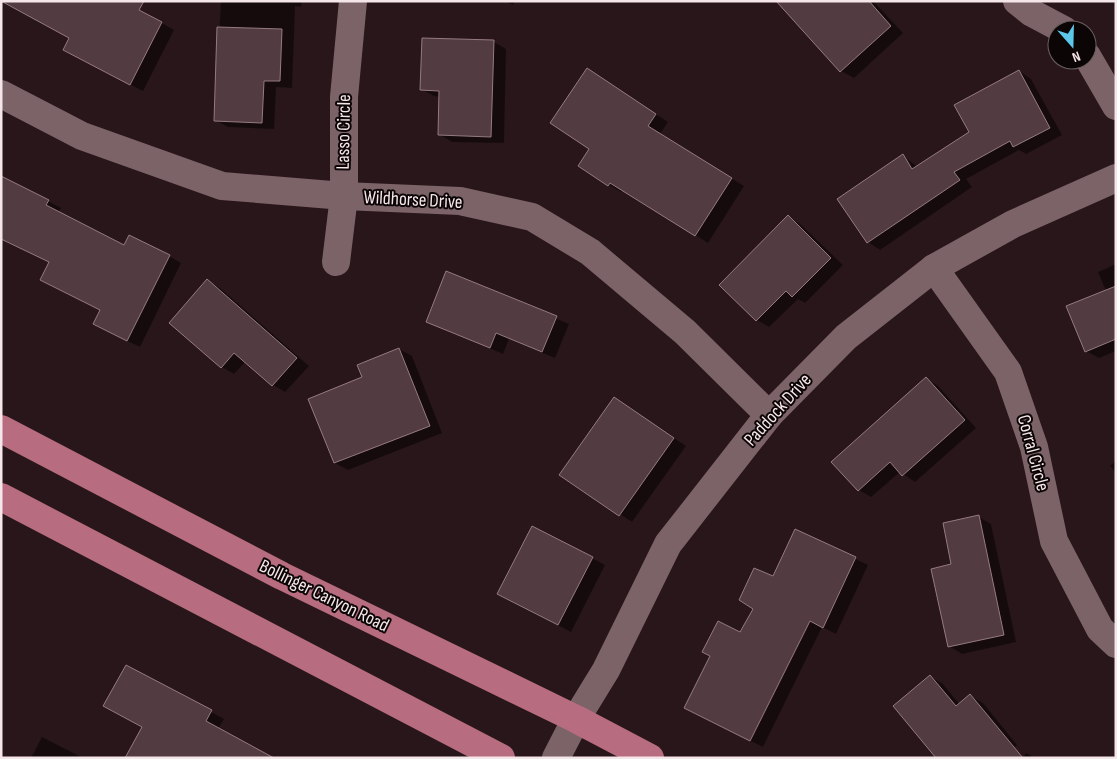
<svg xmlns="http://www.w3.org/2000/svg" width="1117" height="759" font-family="'Sofia Sans Condensed',sans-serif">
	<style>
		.shadow { fill: #0007 }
		.building { fill: #533c41; stroke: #957b80 }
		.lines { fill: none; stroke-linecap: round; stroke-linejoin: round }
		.minor { stroke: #7c6368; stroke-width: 28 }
		.major { stroke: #b76c7f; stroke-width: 28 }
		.labels { text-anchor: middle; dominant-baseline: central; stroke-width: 4; stroke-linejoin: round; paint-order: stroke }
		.street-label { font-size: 19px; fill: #f5e6e9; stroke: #0c0506 }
	</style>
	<rect width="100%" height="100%" fill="#29161a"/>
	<g class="shadow">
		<polygon points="1,1 124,1 174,30 143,91 77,57 71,38"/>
		<polygon points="221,1 302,1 301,7 295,6 292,88 276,87 274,129 228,127 215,120"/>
		<polygon points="505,1 515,1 513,5"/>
		<polygon points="792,1 873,1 903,33 854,78 841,71 787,11"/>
		<polygon points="494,42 506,49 504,143 452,142 439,134 440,97 434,96 421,89"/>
		<polygon points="588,70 668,122 660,134 744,186 708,243 623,189 621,192 609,185 591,149"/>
		<polygon points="1019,71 1031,79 1062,135 1026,154 1019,150 966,179 972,187 880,250 868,242 903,156 918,167 970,132"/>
		<polygon points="48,201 61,208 58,213 125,246 169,256 181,263 140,347 107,331 101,310 50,262 1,239"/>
		<polygon points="788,216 800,224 843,265 805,303 798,299 769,327 757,320"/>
		<polygon points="1116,264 1116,351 1099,358 1086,351 1106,291 1098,272"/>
		<polygon points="447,272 569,324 555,358 509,339 503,354 427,321"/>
		<polygon points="207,281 220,288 309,366 285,392 273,385 246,361 234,374 222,367 170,323"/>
		<polygon points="399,349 412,356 442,433 348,470 335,463 310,399 364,378"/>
		<polygon points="926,378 938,386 976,428 915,482 900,472 871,497 859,490"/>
		<polygon points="614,398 686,446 632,522 560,474"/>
		<polygon points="1116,461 1116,472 1110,466"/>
		<polygon points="979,517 991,524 1016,642 962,654 949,646 953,565"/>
		<polygon points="532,527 605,565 571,632 498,594"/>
		<polygon points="796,530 868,565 836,634 822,627 763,747 698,715 740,634 774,578"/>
		<polygon points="126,666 224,719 218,729 143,727"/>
		<polygon points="931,677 943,684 960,705 970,696 983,703 1017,745 1001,758 938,758"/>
		<polygon points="42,737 83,758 31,758"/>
		<polygon points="1026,753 1035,758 1023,758"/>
	</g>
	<g class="building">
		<polygon points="1,1 144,1 139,10 162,22 130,85 63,50 69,38"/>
		<polygon points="776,1 869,1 891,26 840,72"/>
		<polygon points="217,27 282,29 280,81 264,81 262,123 214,121"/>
		<polygon points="422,38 494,40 491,137 438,135 439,91 420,90"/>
		<polygon points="587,68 656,114 648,126 732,178 695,236 610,183 608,186 578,166 589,149 550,123"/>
		<polygon points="1019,70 1050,128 1013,147 1010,141 954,172 960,180 867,243 837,199 903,154 912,169 969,132 954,105"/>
		<polygon points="1,176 49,200 46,205 124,245 129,235 170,255 127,341 93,324 100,310 40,280 49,262 1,239"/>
		<polygon points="788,215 831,258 792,297 786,291 756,321 719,285"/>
		<polygon points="446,271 557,316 542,352 496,333 490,348 426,322"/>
		<polygon points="207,279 297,358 272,386 234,353 221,368 169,323"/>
		<polygon points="1116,286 1116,339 1085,352 1066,306"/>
		<polygon points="399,348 430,426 334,463 308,399 362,377 357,365"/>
		<polygon points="926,377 965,420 902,476 890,462 858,491 831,462"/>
		<polygon points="614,397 674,438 619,516 559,475"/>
		<polygon points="979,515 1004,635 948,647 931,569 951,564 943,523"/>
		<polygon points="532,526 593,557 558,625 497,594"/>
		<polygon points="795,529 856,557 823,628 810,621 750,741 684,708 710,656 702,652 718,621 740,632 753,609 739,600 754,568 773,576"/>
		<polygon points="126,665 212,710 206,721 274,758 125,758 142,727 103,706"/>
		<polygon points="930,675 956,706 970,694 1023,758 936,758 893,706"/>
	</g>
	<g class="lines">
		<g class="minor">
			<polyline points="1017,1 1032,13 1064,30"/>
			<polyline points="1087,56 1116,106"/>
			<polyline points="1,94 82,136 222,186 344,196 460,201 532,217 590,252 685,332 769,415"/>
			<polyline points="336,262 344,196 344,97 353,1"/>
			<polyline points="934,268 1008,372 1034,447 1054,541 1100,629 1116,644"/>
			<polyline points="556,758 576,719 606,670 668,544 769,415 846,337 934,268 1013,224 1116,178"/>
		</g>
		<g class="major">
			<polyline points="1,429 282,576 576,719 650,758"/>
			<polyline points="1,497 501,758"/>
		</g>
	</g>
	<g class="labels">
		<g class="street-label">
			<text transform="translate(344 132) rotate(-89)">Lasso Circle</text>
			<text transform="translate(413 200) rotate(3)">Wildhorse Drive</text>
			<text transform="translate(778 410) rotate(-48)">Paddock Drive</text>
			<text transform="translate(1033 453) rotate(75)">Corral Circle</text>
			<text transform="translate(324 596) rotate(26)">Bollinger Canyon Road</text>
		</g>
	</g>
	<rect width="1117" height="759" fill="none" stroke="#f5e6e9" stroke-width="5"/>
	<g transform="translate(1072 45) rotate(160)"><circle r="24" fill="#0c0506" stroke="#695f61"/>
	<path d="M0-4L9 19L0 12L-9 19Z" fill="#5cc7e8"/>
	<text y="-8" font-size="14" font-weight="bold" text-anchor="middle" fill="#f5e6e9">N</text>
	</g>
</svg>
